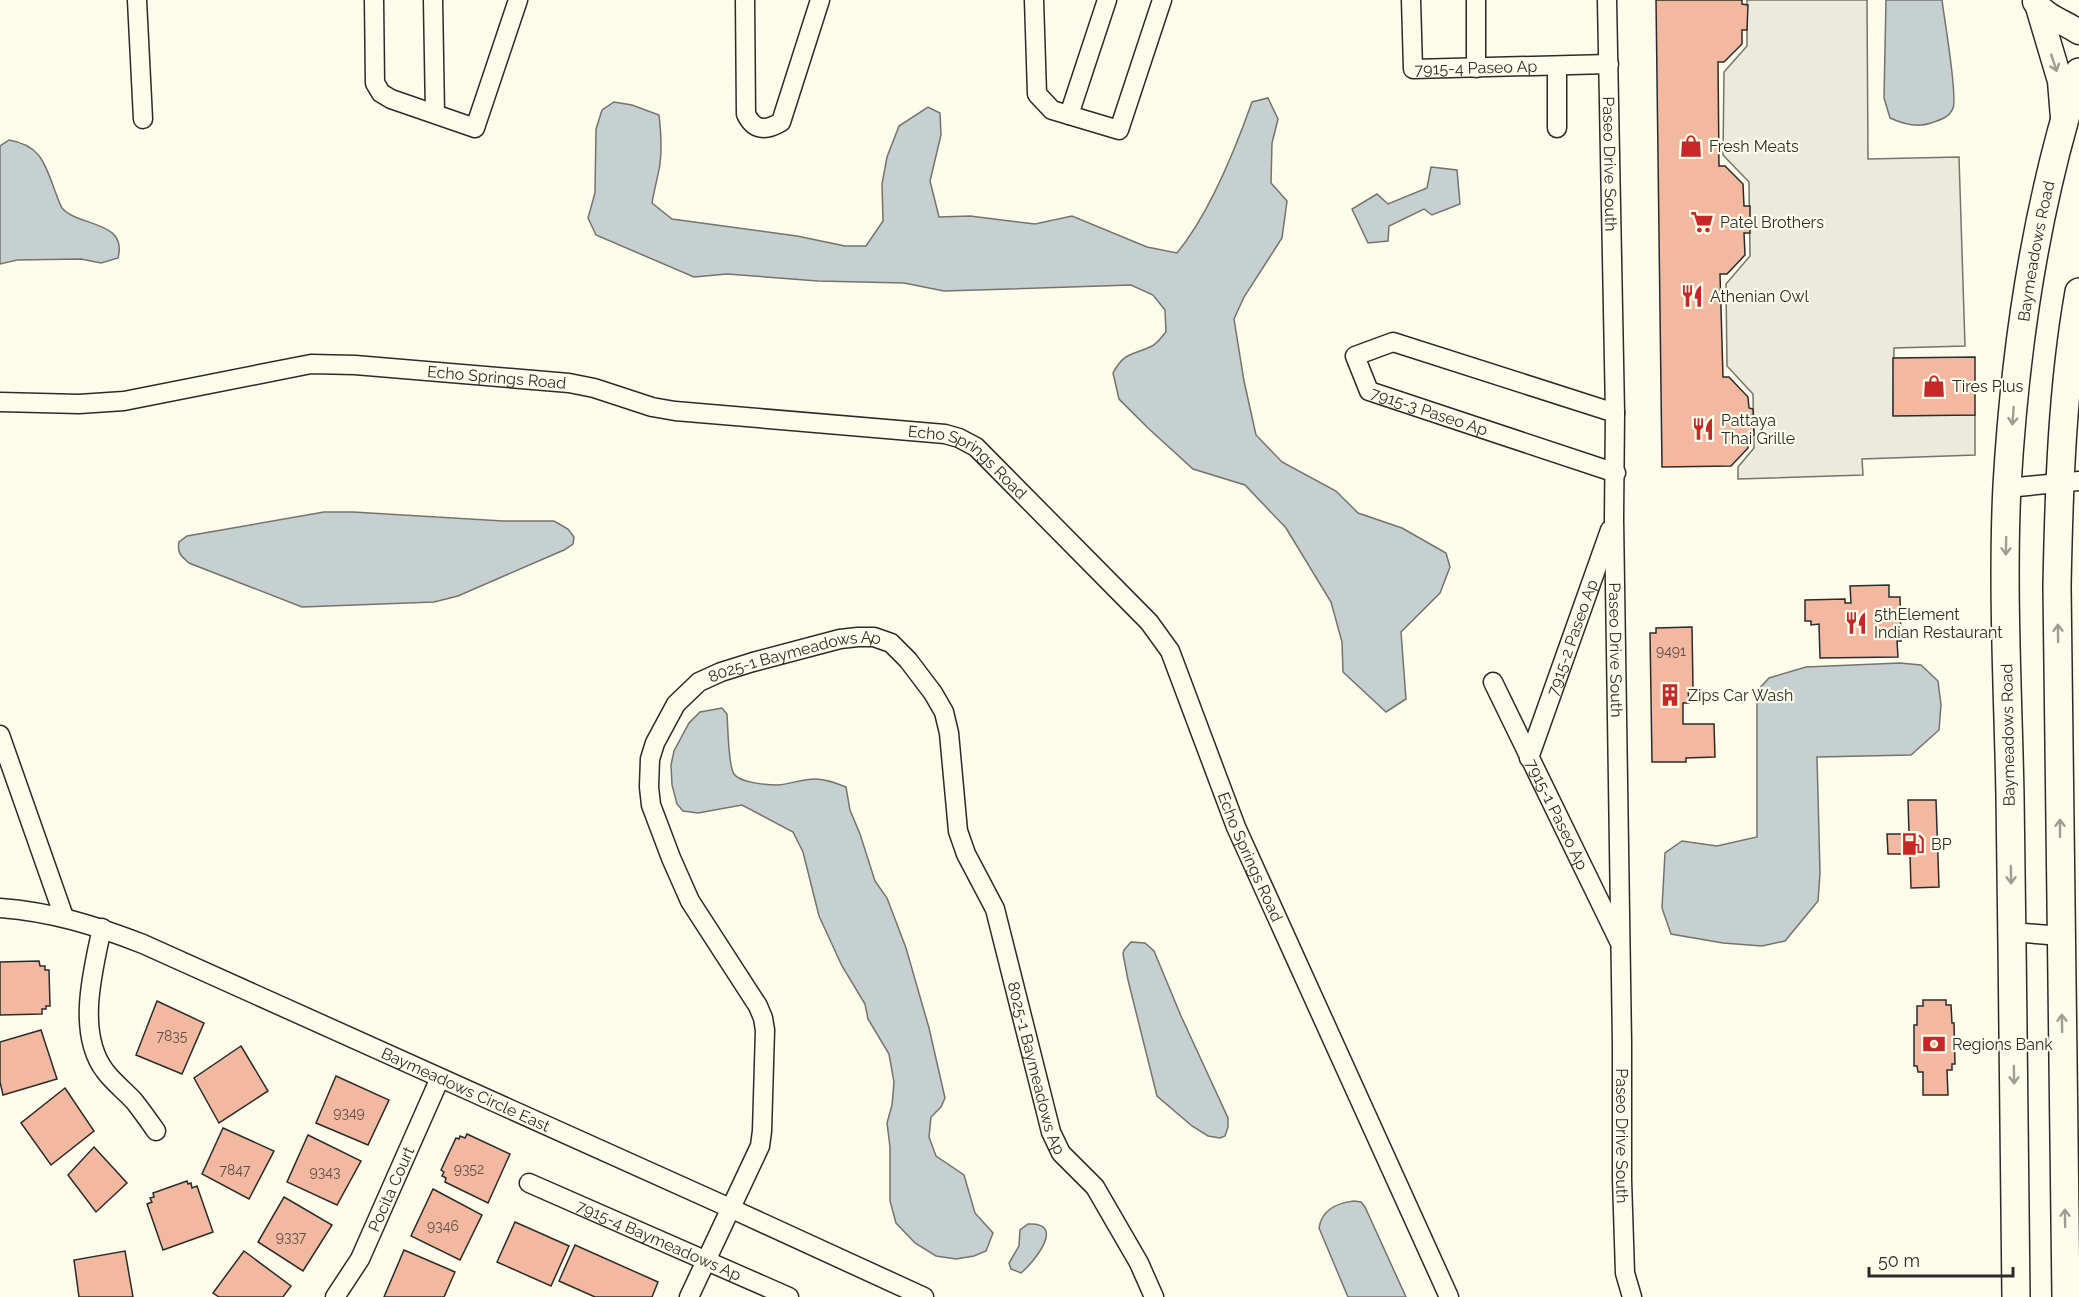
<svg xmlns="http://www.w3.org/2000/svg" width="2079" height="1297" font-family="Raleway,sans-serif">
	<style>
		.parking { fill: #eceadb; stroke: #74746e; stroke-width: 1.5 }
		.water { fill: #c7d0d0; stroke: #74746e; stroke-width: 1.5 }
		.building { fill: #f2b8a0; stroke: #2b2b2b; stroke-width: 1.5 }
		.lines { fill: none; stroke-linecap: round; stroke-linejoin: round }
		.street-casing { stroke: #2b2b2b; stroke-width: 21 }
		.secondary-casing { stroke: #2b2b2b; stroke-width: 27 }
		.primary-casing { stroke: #2b2b2b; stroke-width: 30 }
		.street { stroke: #fdfbea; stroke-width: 18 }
		.secondary { stroke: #fdfbea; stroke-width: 24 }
		.primary { stroke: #fdfbea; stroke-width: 27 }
		.oneway { stroke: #9e9d94 }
		.labels { text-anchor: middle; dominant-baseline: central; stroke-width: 4.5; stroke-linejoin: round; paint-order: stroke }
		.number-label { font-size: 14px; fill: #5d4e48 }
		.street-label { font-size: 16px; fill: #2b2b2b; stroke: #fdfbea }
		.poi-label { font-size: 16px; fill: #2b2b2b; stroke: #fdfbea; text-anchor: start }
	</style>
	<rect width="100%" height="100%" fill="#fdfbea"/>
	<polygon class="parking" points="1747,0 1867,0 1868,159 1959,157 1965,346 1894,348 1893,415 1975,415 1975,455 1862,459 1863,475 1738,479 1738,467 1754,448 1753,394 1727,366 1726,284 1750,256 1749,182 1723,155 1724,72 1747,46"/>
	<g class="water">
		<path d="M1886 0H1942C1944 18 1958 96 1953 108 1950 117 1940 120 1931 123 1917 128 1903 124 1890 118L1884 98Z"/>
		<path d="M1268 98 1278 119 1272 143 1271 183 1287 201 1282 238 1244 297 1234 319 1244 381 1256 435 1282 462 1336 491 1358 513 1402 528 1446 553 1450 567 1440 593 1401 632 1406 699 1386 712 1343 672 1342 642 1331 602 1286 528 1245 485 1193 469 1148 428 1119 399 1113 373C1125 351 1132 356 1152 346 1158 343 1162 336 1166 332L1165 310 1153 295 1131 285 944 291 904 283 818 281 727 274 694 277 596 235 588 218 595 193 596 129 602 110 614 102 632 105 659 115C661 132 662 148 660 164 658 177 654 190 652 203L672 219 797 236 845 246H866L883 221 882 184 887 157 899 126 928 107 940 113 941 135 930 181 939 217 970 216 1035 224 1072 216 1147 247 1177 253C1209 214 1235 150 1252 102Z"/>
		<path d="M9 140C40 145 45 163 55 191 57 196 59 203 62 208 78 227 128 220 118 258L101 263 81 259 17 260 0 264V146Z"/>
		<polygon points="1431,167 1457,170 1460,204 1432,215 1424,209 1389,226 1388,241 1368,243 1352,209 1377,194 1388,204 1427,188"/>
		<path d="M324 512H353L503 521H554L568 529 574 537 573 544 564 550 458 596 434 602 302 607 189 563C181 556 177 553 179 542L187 536Z"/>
		<polygon points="1900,663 1921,665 1938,681 1941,705 1939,730 1911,755 1817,757 1820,873 1818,901 1785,941 1762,946 1723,943 1671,934 1662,908 1665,853 1682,841 1717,846 1757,837 1757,691 1769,678 1806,667"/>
		<path d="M722 708 727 714C728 726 728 766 734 774 740 783 768 785 778 785 790 784 803 779 815 779 826 779 836 783 846 787L850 810 860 834 875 881 887 898 906 948 929 1028 945 1098 941 1107 931 1117 929 1137 936 1156 964 1175 975 1213 993 1233 986 1251 974 1256 956 1259 936 1256 915 1243 896 1223 890 1201V1147L887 1123 892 1105 894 1082 889 1054 868 1019 865 1004 842 966 819 916 803 852 793 832 742 805 698 813 683 811 677 804 672 785 671 765 674 751 689 723 700 712Z"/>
		<polygon points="1131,942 1145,943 1154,951 1181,1016 1228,1118 1228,1127 1225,1136 1220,1138 1208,1136 1192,1126 1157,1096 1128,980 1123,954 1124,950"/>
		<path d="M1354 1201 1361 1202 1365 1207 1406 1297H1348L1319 1228C1322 1209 1337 1203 1354 1201Z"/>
		<path d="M1028 1224C1067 1222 1034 1262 1021 1273L1011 1269 1009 1263 1019 1246 1020 1230Z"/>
	</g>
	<g class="building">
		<polygon points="1656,0 1742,0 1742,4 1748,5 1747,30 1742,30 1742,44 1724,62 1718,62 1719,166 1725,166 1743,184 1744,206 1750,206 1750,233 1744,233 1745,255 1727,274 1720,274 1723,377 1729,377 1748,397 1749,408 1753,409 1754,435 1748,435 1748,448 1731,466 1662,467"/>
		<polygon points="1975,357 1975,415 1893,416 1893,358"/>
		<polygon points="1889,585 1889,597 1900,597 1901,641 1897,641 1898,657 1820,658 1819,624 1811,625 1811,621 1805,621 1805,600 1845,599 1845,603 1851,603 1850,586"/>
		<polygon points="1692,627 1693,688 1688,688 1689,703 1683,703 1683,724 1714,724 1715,757 1686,758 1686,762 1652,762 1650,633 1656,633 1656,628"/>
		<polygon points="1908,800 1936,800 1939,887 1911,888 1910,854 1888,854 1887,834 1909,834"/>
		<polygon points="39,961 40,966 45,966 45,970 49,970 50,1006 46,1006 46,1009 42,1009 42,1014 0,1015 0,962"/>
		<polygon points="1923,1000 1946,1000 1946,1005 1951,1005 1952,1023 1954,1023 1955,1064 1952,1064 1952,1070 1947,1070 1948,1095 1923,1095 1923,1072 1918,1072 1917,1066 1914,1066 1914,1025 1917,1025 1917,1006 1923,1006"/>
		<polygon points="157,1001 204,1023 182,1074 136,1055"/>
		<polygon points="41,1030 57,1079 3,1095 0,1082 0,1042"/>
		<polygon points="241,1046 268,1091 219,1123 194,1078"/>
		<polygon points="336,1076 389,1100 368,1145 316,1123"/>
		<polygon points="65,1088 94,1131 51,1165 21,1123"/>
		<polygon points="223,1128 274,1151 249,1199 202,1174"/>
		<polygon points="467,1134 510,1154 488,1203 445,1182 446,1178 442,1176 444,1172 441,1170 456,1138 459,1139 460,1136 465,1138"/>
		<polygon points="308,1135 361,1161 337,1205 287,1182"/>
		<polygon points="94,1147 127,1183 96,1212 68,1175"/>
		<polygon points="187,1181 188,1184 191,1183 192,1188 197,1186 213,1232 163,1250 147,1204 152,1202 150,1198 154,1197 153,1193"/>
		<polygon points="433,1189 482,1215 460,1260 411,1236"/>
		<polygon points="284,1197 332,1225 303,1271 258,1242"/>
		<polygon points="515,1222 569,1246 551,1286 497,1262"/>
		<polygon points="575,1245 658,1282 652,1297 595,1297 559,1281"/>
		<polygon points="404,1250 455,1272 444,1297 384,1297"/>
		<polygon points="125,1251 133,1297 79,1297 74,1260"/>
		<polygon points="244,1251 291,1286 283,1297 219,1297 213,1293"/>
	</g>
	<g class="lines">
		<g class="street-casing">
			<g id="street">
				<polyline points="137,0 143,119"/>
				<polyline points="374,0 375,83 381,93 391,99 475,128 518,0"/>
				<polyline points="433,0 435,113"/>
				<path d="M745 0 746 114C754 131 766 131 781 122L820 0"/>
				<polyline points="1034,0 1037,94 1052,110 1119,130 1162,0"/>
				<path id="s1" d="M1411 0 1413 69 1609 64"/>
				<polyline points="1476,0 1476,68"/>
				<path id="s2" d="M1607 0 1615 413 1614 519 1622 1044V1180L1625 1273 1632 1297"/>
				<polyline points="1557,67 1557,128"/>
				<polyline points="1069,115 1107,0"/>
				<path id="s3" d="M0 402 79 404 124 401 311 364 355 365 569 383 594 388 652 407 675 411 945 434 959 438 976 447 1149 622 1170 651 1236 827 1449 1297"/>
				<path id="s4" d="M1615 413 1393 342 1355 356 1369 391 1616 473"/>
				<polyline points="2007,488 2079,481"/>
				<path id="s5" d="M1493 682 1619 941"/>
				<polyline points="0,735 64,917"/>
				<path id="s6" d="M1529 758 1610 530"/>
				<path id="s7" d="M0 908C52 912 94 925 143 944L730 1208 924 1297"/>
				<path d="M102 928C93 970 76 1033 105 1071 113 1082 125 1091 134 1101 142 1111 149 1121 156 1131"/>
				<polyline points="2012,932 2061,936"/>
				<path id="s8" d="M529 1183 789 1297"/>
				<path id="s9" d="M335 1297 360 1259 440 1078"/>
				<path id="s10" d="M689 1297 760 1146 762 1131 765 1030 763 1018 758 1006 690 901 671 858 651 805 649 787 650 759 655 743 676 704 699 682 721 672 753 662 840 639 858 637H874L891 643 908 660 933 693 944 712 949 733 958 831 966 854 995 909 1051 1132 1061 1153 1095 1187 1139 1263 1154 1297"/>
			</g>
		</g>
		<g class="secondary-casing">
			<g id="secondary">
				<path d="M2035 2C2046 17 2064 22 2079 32"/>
				<polyline points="2038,7 2060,81 2063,118"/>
			</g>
		</g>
		<g class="primary-casing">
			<g id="primary">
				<path id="s11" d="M2016 1297C2015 1130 2012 963 2010 796 2008 693 2002 589 2007 486 2015 346 2036 205 2079 72"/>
				<path d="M2066 1297 2057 586C2059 487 2062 389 2079 292"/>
			</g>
		</g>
		<use href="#street" class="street"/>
		<use href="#secondary" class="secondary"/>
		<use href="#primary" class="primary"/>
	</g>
	<defs><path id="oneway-shaft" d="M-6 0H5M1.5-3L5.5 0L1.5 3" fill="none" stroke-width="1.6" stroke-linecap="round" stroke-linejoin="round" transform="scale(1.5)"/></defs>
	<g class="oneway">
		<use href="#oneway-shaft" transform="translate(2054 63) rotate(72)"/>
		<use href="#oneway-shaft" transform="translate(2013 416) rotate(94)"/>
		<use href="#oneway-shaft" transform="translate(2006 546) rotate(91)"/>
		<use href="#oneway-shaft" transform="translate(2058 633) rotate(-91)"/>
		<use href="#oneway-shaft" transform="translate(2060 828) rotate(-90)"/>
		<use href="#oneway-shaft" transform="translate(2011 875) rotate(89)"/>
		<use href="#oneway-shaft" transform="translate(2062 1023) rotate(-91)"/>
		<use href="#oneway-shaft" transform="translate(2014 1075) rotate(89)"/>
		<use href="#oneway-shaft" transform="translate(2065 1218) rotate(-91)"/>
	</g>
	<defs>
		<g id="shop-bare" transform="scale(1.8)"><path d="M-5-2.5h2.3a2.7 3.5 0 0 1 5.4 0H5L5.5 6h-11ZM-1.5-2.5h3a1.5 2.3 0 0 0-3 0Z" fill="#c62828" stroke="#fdfbea" stroke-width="2.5" paint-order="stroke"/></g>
		<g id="supermarket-bare" transform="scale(1.8)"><path d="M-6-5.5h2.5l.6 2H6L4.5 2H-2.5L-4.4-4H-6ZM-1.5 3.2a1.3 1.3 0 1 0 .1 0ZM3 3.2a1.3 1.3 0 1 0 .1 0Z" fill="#c62828" stroke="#fdfbea" stroke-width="2.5" paint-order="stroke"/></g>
		<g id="restaurant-bare" transform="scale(1.8)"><path d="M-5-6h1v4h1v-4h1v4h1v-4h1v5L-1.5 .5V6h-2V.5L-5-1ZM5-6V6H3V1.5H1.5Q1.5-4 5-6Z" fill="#c62828" stroke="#fdfbea" stroke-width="2.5" paint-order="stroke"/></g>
		<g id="building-bare" transform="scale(1.8)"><path d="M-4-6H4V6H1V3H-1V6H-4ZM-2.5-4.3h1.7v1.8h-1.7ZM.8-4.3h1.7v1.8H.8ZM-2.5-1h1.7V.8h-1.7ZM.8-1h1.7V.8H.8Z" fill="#c62828" stroke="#fdfbea" stroke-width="2.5" paint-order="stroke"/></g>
		<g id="fuel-bare" transform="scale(1.8)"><path d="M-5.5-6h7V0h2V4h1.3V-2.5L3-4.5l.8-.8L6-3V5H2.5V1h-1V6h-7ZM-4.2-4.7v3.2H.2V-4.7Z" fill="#c62828" stroke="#fdfbea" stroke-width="2.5" paint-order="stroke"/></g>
		<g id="bank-bare" transform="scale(1.8)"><path d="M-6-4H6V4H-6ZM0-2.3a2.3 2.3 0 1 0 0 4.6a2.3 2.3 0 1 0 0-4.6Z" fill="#c62828" stroke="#fdfbea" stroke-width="2.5" paint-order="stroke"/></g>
	</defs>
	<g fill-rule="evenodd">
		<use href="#shop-bare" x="1691" y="146"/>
		<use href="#supermarket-bare" x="1702" y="222"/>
		<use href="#restaurant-bare" x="1692" y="296"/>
		<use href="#shop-bare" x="1934" y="386"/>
		<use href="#restaurant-bare" x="1703" y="429"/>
		<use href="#restaurant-bare" x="1856" y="623"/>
		<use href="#building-bare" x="1670" y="695"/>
		<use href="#fuel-bare" x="1913" y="844"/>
		<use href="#bank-bare" x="1934" y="1044"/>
	</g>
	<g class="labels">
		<g class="number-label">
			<text x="1671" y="651">9491</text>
			<text x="172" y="1036">7835</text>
			<text x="349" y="1113">9349</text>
			<text x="469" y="1169">9352</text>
			<text x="235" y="1170">7847</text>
			<text x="325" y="1172">9343</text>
			<text x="443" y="1226">9346</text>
			<text x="291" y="1237">9337</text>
		</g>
		<g class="street-label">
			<text stroke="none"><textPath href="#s1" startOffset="132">7915-4 Paseo Ap</textPath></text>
			<text stroke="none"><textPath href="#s2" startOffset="164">Paseo Drive South</textPath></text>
			<text stroke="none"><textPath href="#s11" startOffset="1048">Baymeadows Road</textPath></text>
			<text stroke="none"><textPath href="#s3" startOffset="501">Echo Springs Road</textPath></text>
			<text stroke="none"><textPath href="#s4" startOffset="375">7915-3 Paseo Ap</textPath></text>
			<text stroke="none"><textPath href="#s3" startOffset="987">Echo Springs Road</textPath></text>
			<text stroke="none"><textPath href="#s6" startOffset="128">7915-2 Paseo Ap</textPath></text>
			<text stroke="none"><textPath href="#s2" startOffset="650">Paseo Drive South</textPath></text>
			<text stroke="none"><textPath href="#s10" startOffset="776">8025-1 Baymeadows Ap</textPath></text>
			<text transform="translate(2008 735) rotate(-91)">Baymeadows Road</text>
			<text stroke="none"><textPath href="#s5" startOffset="147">7915-1 Paseo Ap</textPath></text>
			<text stroke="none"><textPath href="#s3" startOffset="1491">Echo Springs Road</textPath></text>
			<text stroke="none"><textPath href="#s10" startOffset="1334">8025-1 Baymeadows Ap</textPath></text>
			<text stroke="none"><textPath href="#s7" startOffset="502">Baymeadows Circle East</textPath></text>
			<text stroke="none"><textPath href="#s2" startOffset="1136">Paseo Drive South</textPath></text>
			<text stroke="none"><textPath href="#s9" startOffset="122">Pocita Court</textPath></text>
			<text stroke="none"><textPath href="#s8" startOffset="142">7915-4 Baymeadows Ap</textPath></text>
		</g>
		<g class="poi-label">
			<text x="1709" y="146">Fresh Meats</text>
			<text x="1720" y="222">Patel Brothers</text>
			<text x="1710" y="296">Athenian Owl</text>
			<text x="1952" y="386">Tires Plus</text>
			<text x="1721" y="420">Pattaya<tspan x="1721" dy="18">Thai Grille</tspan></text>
			<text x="1874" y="614">5thElement<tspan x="1874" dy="18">Indian Restaurant</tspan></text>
			<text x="1688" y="695">Zips Car Wash</text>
			<text x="1931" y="844">BP</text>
			<text x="1952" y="1044">Regions Bank</text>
		</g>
	</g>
	<path d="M1869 1267v9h144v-9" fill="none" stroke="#2b2b2b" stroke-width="3"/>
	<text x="1878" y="1267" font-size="18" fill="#2b2b2b" stroke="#fdfbea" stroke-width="4.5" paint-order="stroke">50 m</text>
</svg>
